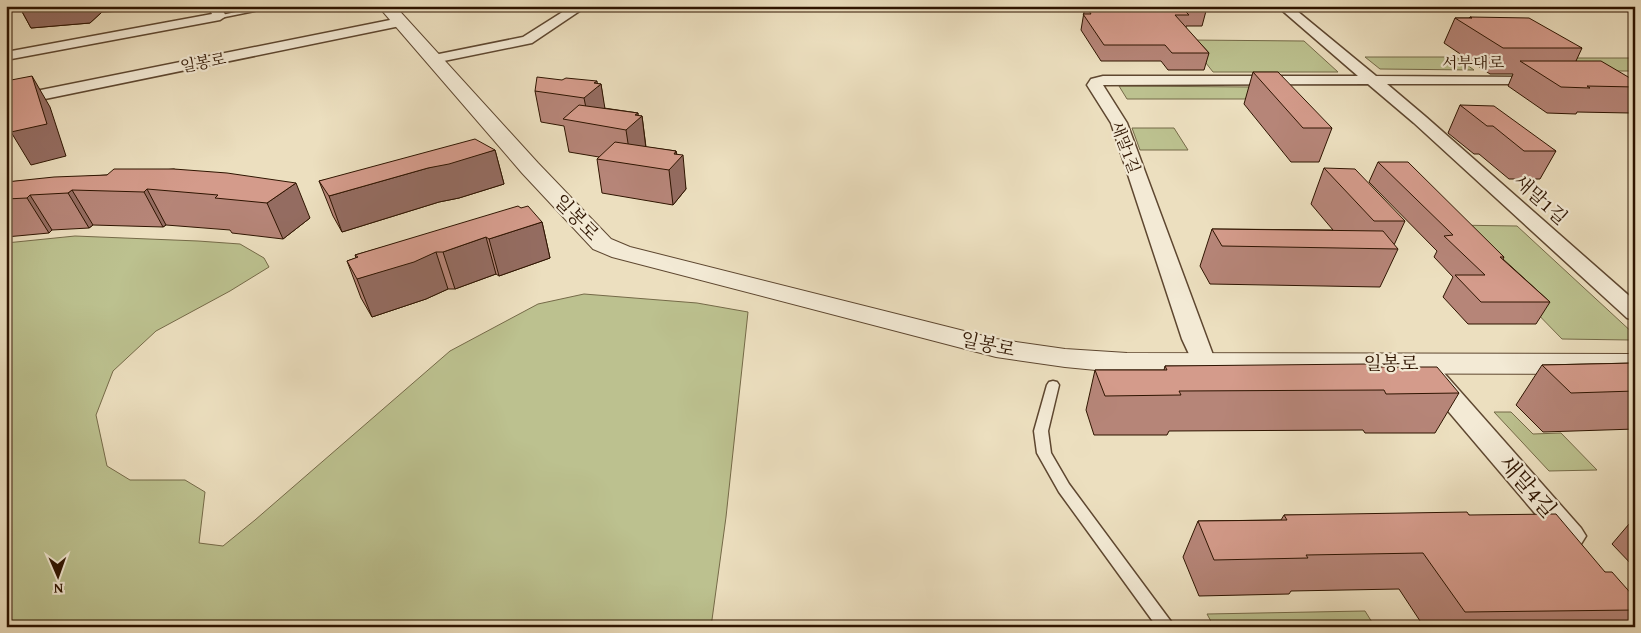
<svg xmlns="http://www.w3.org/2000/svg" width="1641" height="633" font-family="'Gentium Book Plus','Noto Serif KR',serif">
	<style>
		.green { fill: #bcc18f; stroke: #756a48 }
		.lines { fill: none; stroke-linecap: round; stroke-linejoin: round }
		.service-casing { stroke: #5e4730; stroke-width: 3 }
		.minor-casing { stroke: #5e4730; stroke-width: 3 }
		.tertiary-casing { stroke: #5e4730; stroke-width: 2 }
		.service { fill: #f3ead5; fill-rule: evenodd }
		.minor { fill: #f3ead5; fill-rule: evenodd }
		.tertiary { fill: #f3ead5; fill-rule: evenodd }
		.wall { fill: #b68578; stroke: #2e1400 }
		.shaded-wall { fill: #946c61; stroke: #2e1400 }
		.building { fill: #d49b8b; stroke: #2e1400 }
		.labels { text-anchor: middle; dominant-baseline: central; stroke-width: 4.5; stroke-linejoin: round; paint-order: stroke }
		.far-street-label { font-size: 16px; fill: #2e1400; stroke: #f3ead5 }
		.street-label { font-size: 19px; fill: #2e1400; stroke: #f3ead5 }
		.near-street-label { font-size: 22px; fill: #2e1400; stroke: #f3ead5 }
	</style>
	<rect width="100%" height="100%" fill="#ecdfbf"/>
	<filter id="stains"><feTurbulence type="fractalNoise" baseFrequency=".004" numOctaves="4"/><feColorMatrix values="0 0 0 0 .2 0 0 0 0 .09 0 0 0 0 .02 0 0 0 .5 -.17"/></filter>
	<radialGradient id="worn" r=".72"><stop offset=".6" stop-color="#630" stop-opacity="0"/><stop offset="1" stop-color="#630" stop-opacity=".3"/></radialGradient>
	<g class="green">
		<polygon points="1188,40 1304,41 1338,72 1213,72"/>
		<polygon points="1365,57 1456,57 1474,70 1380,69"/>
		<polygon points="1571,58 1635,58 1635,71 1593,71"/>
		<polygon points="1119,86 1252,87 1264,99 1127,99"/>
		<polygon points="1132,128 1174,128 1188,150 1140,150"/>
		<polygon points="1451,225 1517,226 1635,335 1630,340 1562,339"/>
		<polygon points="75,236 198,241 240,244 264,258 269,267 230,291 156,331 113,371 96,415 107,466 130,480 185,480 205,492 199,543 223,546 255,520 450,351 538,304 584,294 697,303 748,312 726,517 711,627 6,627 6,243"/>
		<polygon points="1494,412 1511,412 1533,434 1561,433 1597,470 1549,471"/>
		<polygon points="1365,611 1375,627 1214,627 1207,614"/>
	</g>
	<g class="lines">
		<g class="service-casing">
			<g id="service">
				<polygon points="264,6 279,6 220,18 217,16"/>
				<polygon points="1053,381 1057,382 1059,385 1048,431 1051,453 1069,484 1175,627 1157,627 1059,492 1037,453 1034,431 1047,385 1049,382"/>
			</g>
		</g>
		<g class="minor-casing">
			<g id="minor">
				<polygon points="208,6 220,6 226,16 220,20 6,60 6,52 212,14"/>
				<polygon points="572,6 587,6 532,43 434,63 429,62 427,59 429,56 434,55 523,37"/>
				<polygon points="1277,6 1291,6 1376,76 1547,77 1549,80 1547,83 1542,84 1387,84 1426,117 1635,301 1635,320 1627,318 1414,123 1368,84 1103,85 1127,123 1216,363 1212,369 1204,371 1196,369 1182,339 1111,123 1087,85 1091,79 1103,76 1358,76"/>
				<polygon points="400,18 405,19 407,22 405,25 6,107 6,97"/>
				<polygon points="1435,371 1444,373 1581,528 1586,536 1581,544 1571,548 1561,544 1426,385 1423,379 1426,373"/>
			</g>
		</g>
		<g class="tertiary-casing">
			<polygon id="tertiary" points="378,6 395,6 538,163 611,239 630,247 996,339 1065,349 1127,353 1635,354 1635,374 1127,373 1065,367 996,357 612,257 593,249 522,173"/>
		</g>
		<use href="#service" class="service"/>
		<use href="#minor" class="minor"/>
		<use href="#tertiary" class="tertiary"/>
	</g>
	<g class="wall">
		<polygon points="19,6 132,6 127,11 102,12 90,23 31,28"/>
		<polygon points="1085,6 1201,6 1206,11 1202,26 1186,26 1186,28 1209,53 1204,70 1168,70 1161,61 1101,61 1081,30"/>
		<polygon points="1470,17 1582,48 1576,61 1635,81 1635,105 1630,113 1577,112 1576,114 1547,113 1508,86 1513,74 1490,74 1444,43 1455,18 1469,18"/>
		<polygon points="1253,72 1332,128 1319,162 1291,162 1244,104"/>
		<polygon points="597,84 601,84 604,108 638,113 638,116 642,116 646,147 676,151 686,189 673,205 602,193 597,159 599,157 569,152 564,126 541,122 535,91"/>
		<polygon points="1460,105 1556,151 1540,179 1509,179 1479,154 1474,154 1448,133"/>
		<polygon points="495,150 504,184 459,198 439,202 342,232 333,216 319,181"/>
		<polygon points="1378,162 1504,257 1503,259 1550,302 1536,324 1468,324 1443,297 1453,277 1434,257 1437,251 1369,182"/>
		<polygon points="1324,168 1405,221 1394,245 1398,249 1380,287 1210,284 1200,266 1212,229 1333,230 1311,204"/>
		<polygon points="174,169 310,218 283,239 232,233 230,230 166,225 163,227 93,225 89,228 52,230 49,233 6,237 6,182 107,175"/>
		<polygon points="521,208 542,222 550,258 499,276 496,274 455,289 448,289 426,299 372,317 361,298 347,261 356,258 355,255"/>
		<polygon points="1635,363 1635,429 1543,432 1516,405 1542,365"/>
		<polygon points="1165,366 1369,367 1459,393 1435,433 1365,433 1363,430 1169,431 1167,435 1094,435 1086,410 1095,370 1164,370"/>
		<polygon points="1284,515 1469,515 1605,572 1635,598 1635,620 1628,627 1424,627 1399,589 1291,591 1289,594 1199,596 1183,557 1198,521 1281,520"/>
		<polygon points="1635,517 1635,568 1612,544"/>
	</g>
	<g class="shaded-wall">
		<polygon points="19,6 99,6 102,12 90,23 31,28"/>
		<polygon points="124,6 132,6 127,11"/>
		<polygon points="32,76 50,107 66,156 31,165 11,132"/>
		<polygon points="597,81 598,87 601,84 606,115 589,123 584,98 594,83"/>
		<polygon points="638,113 638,119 642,116 646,149 631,163 626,130 635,115"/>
		<polygon points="495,150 504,184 459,198 439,202 342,232 329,196 428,168"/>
		<polygon points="676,151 677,161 683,155 686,189 673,205 669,170 674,154"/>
		<polygon points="296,183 310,218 283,239 267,203"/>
		<polygon points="147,189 166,225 163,227 144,192"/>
		<polygon points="72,190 93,225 89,228 68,193"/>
		<polygon points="30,195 52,230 49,233 27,198"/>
		<polygon points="542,222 550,258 499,276 489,239"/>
		<polygon points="486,237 496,274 455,289 443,252"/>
		<polygon points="436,252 448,289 426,299 372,317 357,279"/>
	</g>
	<g class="building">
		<polygon points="1086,6 1201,6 1206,11 1185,11 1189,15 1175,15 1209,53 1172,53 1165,45 1104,45 1083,14 1091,14"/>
		<polygon points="1470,17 1529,18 1582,48 1503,48 1455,18 1472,18"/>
		<polygon points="1520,61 1601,61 1635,81 1635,87 1587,86 1590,88 1561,87"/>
		<polygon points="1253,72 1278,72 1332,128 1303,128"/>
		<polygon points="32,76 47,124 11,132 6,107 6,81"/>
		<polygon points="537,77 562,80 566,78 597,81 594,83 601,84 584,98 535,91"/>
		<polygon points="579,105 638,113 635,115 642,116 626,130 563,119"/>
		<polygon points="1460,105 1494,106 1556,151 1524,151 1493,126 1487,126"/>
		<polygon points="475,139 495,150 449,164 428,168 329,196 319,181"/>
		<polygon points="615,142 676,151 674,154 683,155 669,170 597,159"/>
		<polygon points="1378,162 1408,162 1504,257 1500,257 1550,302 1481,302 1455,275 1485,275 1444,236 1453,235"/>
		<polygon points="1324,168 1355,169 1405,221 1374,221"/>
		<polygon points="114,169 174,169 227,173 296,183 267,203 215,198 218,195 147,189 144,192 72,190 68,193 30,195 27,198 6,199 6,182 54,177 107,175"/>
		<polygon points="518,206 521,208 528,206 542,222 489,239 486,237 443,252 436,252 414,262 357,279 347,261 358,257 355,255"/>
		<polygon points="1212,229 1383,231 1398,249 1222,246"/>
		<polygon points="1635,363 1635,391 1571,393 1542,365"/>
		<polygon points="1367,364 1369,367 1437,367 1459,393 1386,394 1384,390 1179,391 1181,395 1105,396 1095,370 1167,370 1165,366"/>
		<polygon points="1467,512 1469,515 1556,514 1605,572 1612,572 1635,598 1635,610 1465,612 1423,553 1306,555 1308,558 1214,560 1198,521 1287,520 1284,515"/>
	</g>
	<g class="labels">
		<g class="far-street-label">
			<text transform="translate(203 62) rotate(-11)">일봉로</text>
			<text x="1473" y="62">서부대로</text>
			<text transform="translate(1126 147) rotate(69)">새말1길</text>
		</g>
		<g class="street-label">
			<text transform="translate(1541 199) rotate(42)">새말1길</text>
			<text transform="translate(577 217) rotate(46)">일봉로</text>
			<text transform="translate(988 344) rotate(12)">일봉로</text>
			<text x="1391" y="363">일봉로</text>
		</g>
		<g class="near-street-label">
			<text transform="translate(1528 486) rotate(49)">새말4길</text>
		</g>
	</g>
	<rect width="1641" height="633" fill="none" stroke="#ecdfbf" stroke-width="25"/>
	<rect x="8" y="8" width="1626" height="618" fill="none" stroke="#2e1400" stroke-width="2.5"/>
	<rect x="12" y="12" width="1616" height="608" fill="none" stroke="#2e1400"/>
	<g transform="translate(58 576) rotate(178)" stroke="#f3ead5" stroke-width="4" paint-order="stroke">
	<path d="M0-4L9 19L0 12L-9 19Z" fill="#2e1400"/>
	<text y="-8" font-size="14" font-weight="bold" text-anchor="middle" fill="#2e1400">N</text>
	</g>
	<rect width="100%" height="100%" filter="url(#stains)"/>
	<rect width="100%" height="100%" fill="url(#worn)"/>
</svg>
